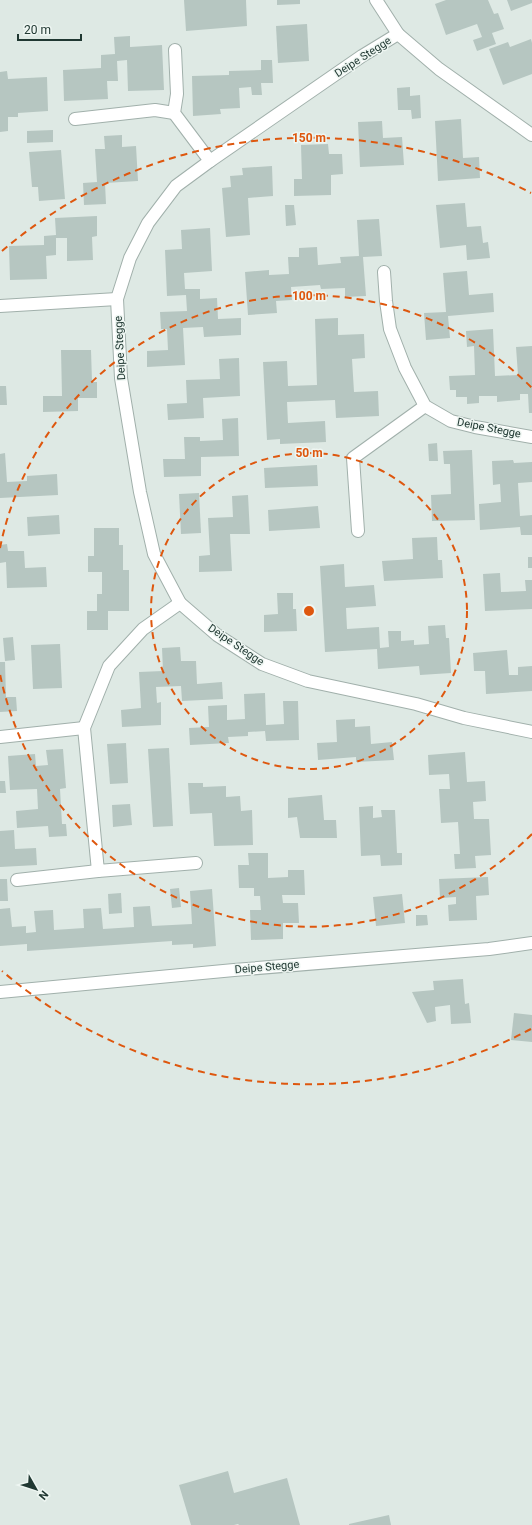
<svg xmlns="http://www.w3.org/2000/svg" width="532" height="1525" font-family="Roboto,sans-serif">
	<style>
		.building { fill: #b6c6c1 }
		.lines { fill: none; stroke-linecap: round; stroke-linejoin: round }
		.minor-casing { stroke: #a1b0ab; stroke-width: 14 }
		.minor { stroke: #fff; stroke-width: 12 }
		.ring { fill: none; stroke: #de570e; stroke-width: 2; stroke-dasharray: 7 5 }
		.labels { text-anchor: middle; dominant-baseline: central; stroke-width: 3; stroke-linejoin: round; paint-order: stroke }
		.street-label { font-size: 11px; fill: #203832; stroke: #eef6f2 }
		.centre { fill: #de570e; stroke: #eef6f2; stroke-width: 2 }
		.ring-label { font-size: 12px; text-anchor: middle; font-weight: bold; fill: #de570e; stroke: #eef6f2; stroke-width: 3; stroke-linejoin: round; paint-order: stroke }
	</style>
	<rect width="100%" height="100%" fill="#dee9e4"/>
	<g class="building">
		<polygon points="184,0 246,0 247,26 186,31"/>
		<polygon points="277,0 300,0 300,4 277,5"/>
		<polygon points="446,0 488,0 494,14 498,13 504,29 492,33 496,44 477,51 473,40 482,37 477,24 446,35 435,4"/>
		<polygon points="507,0 532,0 532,3 511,11"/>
		<polygon points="307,24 309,61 278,63 276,26"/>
		<polygon points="130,36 130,47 162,45 164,90 128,91 127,60 117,61 118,81 107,81 108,99 64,101 63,70 101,68 101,55 115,54 114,37"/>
		<polygon points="531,39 532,43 532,74 503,85 489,49 508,42 510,47"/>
		<polygon points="261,60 272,60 273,83 261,83 262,95 252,95 251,87 239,88 240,108 220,109 221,114 193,116 192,76 229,75 229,71 261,70"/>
		<polygon points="7,71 8,79 47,77 48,111 18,113 18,117 8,117 8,131 0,132 0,72"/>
		<polygon points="410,87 410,96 420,95 421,118 412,119 411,110 398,110 397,88"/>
		<polygon points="461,119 463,158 479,157 480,178 438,181 435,121"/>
		<polygon points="382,121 383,138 402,137 404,165 360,167 358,122"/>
		<polygon points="53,130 53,142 27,143 27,131"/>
		<polygon points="122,135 122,147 136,146 138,181 105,183 106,204 84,205 83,183 97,182 95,149 105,149 104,136"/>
		<polygon points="328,144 329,154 342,154 343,174 331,175 331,195 294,196 294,179 302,179 301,145"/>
		<polygon points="61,150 65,199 39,201 38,187 32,187 29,152"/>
		<polygon points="272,166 273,196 248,198 250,235 226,237 222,188 231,187 230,176 243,175 242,168"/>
		<polygon points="465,203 467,227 481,226 483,243 488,242 490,258 467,260 466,245 440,248 436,205"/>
		<polygon points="285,205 294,205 296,225 286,226"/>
		<polygon points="97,216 97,236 92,237 93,260 67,261 67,238 56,238 56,255 46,256 47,279 10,280 9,246 44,245 44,236 56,235 55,218"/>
		<polygon points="379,219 382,256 363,257 366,296 345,297 345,288 321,289 320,285 291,287 292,300 276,301 277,313 248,315 245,272 269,270 269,275 289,274 288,257 299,257 299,248 317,247 318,265 341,263 340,257 359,256 357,220"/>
		<polygon points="210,228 212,271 184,273 185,289 200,289 200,299 217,298 218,319 241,318 241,335 204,337 203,327 183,328 185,365 147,367 147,351 168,350 167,329 161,329 160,312 187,311 186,295 167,296 165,250 182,249 181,230"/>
		<polygon points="467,271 469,295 493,293 494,312 448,316 450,338 426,340 424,313 446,312 443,273"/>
		<polygon points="338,318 338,335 364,334 365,358 352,359 354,392 378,391 379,416 336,418 335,400 287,402 288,423 325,421 326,442 280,444 280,439 267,440 263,362 287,361 288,386 317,385 315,319"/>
		<polygon points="493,329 495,376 518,375 516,347 532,346 532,413 529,413 528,394 520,394 520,400 497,402 497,396 479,396 479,403 467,404 467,397 456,397 456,390 450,390 449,376 475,375 474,346 467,347 466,331"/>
		<polygon points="61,350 91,350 92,382 97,382 97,398 78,398 78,411 43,412 43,396 62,396"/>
		<polygon points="239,358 240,396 203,398 204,418 168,420 167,404 187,403 186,380 220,379 219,359"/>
		<polygon points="0,386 6,386 7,405 0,405"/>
		<polygon points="238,418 239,456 201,457 201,476 164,477 163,459 185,459 184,437 200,437 200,441 223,440 222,419"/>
		<polygon points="437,443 438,461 429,461 428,444"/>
		<polygon points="472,450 475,520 432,521 431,495 451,494 450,464 444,464 443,451"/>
		<polygon points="5,453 7,482 27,481 27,476 57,474 58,495 0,498 0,454"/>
		<polygon points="513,460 514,463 532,462 532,482 518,483 520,516 532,515 532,535 521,535 520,527 480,530 479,504 501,502 500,484 493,485 492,461"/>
		<polygon points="317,465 318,486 265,488 264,468"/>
		<polygon points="199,493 201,533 181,534 179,494"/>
		<polygon points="248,495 250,534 230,534 232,571 199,572 199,556 210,555 208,518 233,517 232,496"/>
		<polygon points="318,506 320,528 269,531 268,510"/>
		<polygon points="59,515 60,534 28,536 27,517"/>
		<polygon points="94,528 119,528 119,545 123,545 123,570 129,570 129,611 108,611 108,630 87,630 87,611 97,611 97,594 102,594 102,572 88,572 88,556 94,556"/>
		<polygon points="437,537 438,560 442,560 443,578 384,581 382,561 413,559 412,538"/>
		<polygon points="7,544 8,551 24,551 25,568 46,567 47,587 7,588 6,562 0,563 0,545"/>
		<rect x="528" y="557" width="4" height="11"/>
		<polygon points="344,564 345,587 374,585 376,606 346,608 347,629 379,627 380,648 389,647 388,631 401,631 401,641 414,640 414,645 429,644 428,626 445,625 446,638 449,638 451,673 420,675 419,666 378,669 377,649 325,652 320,566"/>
		<polygon points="500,573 501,592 526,591 525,580 532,580 532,609 485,611 483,574"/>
		<polygon points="277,593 293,593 293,609 296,609 297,631 264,632 264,615 278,614"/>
		<polygon points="13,637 15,660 5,661 3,638"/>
		<polygon points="60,644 62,688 33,689 31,645"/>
		<polygon points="180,647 181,661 196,661 197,684 222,682 223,699 182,701 181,686 156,687 157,703 161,702 161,725 122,727 121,710 141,708 139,672 163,671 162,648"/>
		<polygon points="507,650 509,675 518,675 518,667 532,666 532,691 486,694 485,671 474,671 473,653"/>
		<polygon points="0,662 5,662 6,697 16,697 17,711 0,712"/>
		<polygon points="265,693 266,725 284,724 283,701 298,701 299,740 266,741 265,731 248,732 248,736 228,737 229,743 190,745 189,728 209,727 208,706 227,705 227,720 245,719 244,694"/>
		<polygon points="355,719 355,727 370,726 371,744 392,742 394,760 356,762 356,757 318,760 317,743 337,742 336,720"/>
		<polygon points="126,743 128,783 110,784 107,744"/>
		<polygon points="169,748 173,826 153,827 148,749"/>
		<polygon points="63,749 66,788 60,789 62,824 66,824 67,836 49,837 48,826 17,828 16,811 38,809 37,789 10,790 8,756 35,754 36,766 48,765 46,750"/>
		<polygon points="465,752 467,782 485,781 486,801 473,802 474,819 489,819 491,855 475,856 476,868 455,869 454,854 460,854 458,822 441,823 439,789 450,789 449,774 429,775 428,755"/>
		<polygon points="0,781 5,781 6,793 0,793"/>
		<polygon points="188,783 203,783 203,787 226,786 226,797 240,796 241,811 252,810 253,845 214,846 212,813 190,814"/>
		<polygon points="322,795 324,820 336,820 337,838 300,838 297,817 288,818 288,798"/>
		<polygon points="130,804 132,825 113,827 112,805"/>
		<polygon points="373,806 373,818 382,817 381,810 395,810 397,853 402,853 402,865 381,866 380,855 361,856 359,807"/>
		<polygon points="14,830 15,849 36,848 37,865 0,867 0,831"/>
		<polygon points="248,853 268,853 268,878 288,877 288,870 304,870 305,895 282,895 283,903 298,903 299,923 283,923 283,939 251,940 250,910 261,910 260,896 254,896 254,888 239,888 238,865 249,865"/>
		<polygon points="488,877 489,895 476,896 477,920 449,921 448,905 456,904 456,897 440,898 439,879"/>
		<polygon points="0,879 7,879 8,901 0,901"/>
		<polygon points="179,888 181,907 172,908 170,889"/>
		<polygon points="212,889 216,946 193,948 193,944 172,945 172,941 27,951 27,944 0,946 0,909 10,908 12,927 26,926 26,933 36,932 34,911 53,910 54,930 84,928 83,909 101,908 103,929 134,927 133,907 150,906 152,926 192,924 190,891"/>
		<polygon points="121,893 122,913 109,914 108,894"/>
		<polygon points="402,894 405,923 376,926 373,897"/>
		<polygon points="416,915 427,915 428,925 416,926"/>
		<polygon points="463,979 465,1004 469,1003 471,1023 451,1024 450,1005 435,1007 436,1021 427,1023 412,992 434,990 433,981"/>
		<polygon points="514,1013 532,1015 532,1042 511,1040"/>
		<polygon points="228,1471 234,1493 287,1478 300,1525 239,1525 238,1524 234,1525 191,1525 179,1485"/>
		<polygon points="389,1515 391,1525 349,1525 349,1524"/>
	</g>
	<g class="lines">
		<g class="minor-casing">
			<g id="minor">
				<polyline points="376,0 398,34"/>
				<polyline points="175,50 177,94 174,113 210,161"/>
				<polyline points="75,119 155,110 174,113"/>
				<polyline points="532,135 439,69 398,34 362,56 210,161 176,186 148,223 130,258 117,299 121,378 140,492 154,554 180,603 217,635 262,664 308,681 416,704 464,718 532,732"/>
				<polyline points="384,272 386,301 390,329 405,368 425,406 451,421 475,427 532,437"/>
				<polyline points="0,306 117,299"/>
				<polyline points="358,531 353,458 425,406"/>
				<polyline points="180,603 143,629 109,666 84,728 98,871 196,863"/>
				<polyline points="0,737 84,728"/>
				<polyline points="17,880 98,871"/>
				<polyline points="0,992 234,970 489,949 532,943"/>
			</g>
		</g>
		<use href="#minor" class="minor"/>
	</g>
	<g class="ring">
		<circle cx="309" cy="611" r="158"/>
		<path d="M532 834A315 315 0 0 1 0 674M0 548A315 315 0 0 1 532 388"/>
		<path d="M531 1029A473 473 0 0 1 2 971M2 251A473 473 0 0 1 531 193"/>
	</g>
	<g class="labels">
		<g class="street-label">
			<text transform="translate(363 57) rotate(-33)">Deipe Stegge</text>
			<text transform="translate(120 348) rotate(-93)">Deipe Stegge</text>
			<text transform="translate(489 428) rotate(11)">Deipe Stegge</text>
			<text transform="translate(236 645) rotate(34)">Deipe Stegge</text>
			<text transform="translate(267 967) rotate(-5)">Deipe Stegge</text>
		</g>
	</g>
	<circle cx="309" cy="611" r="6" class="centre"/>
	<g class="ring-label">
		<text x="309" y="142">150 m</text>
		<text x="309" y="300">100 m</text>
		<text x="309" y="457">50 m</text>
	</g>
	<g transform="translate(36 1489) rotate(129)" stroke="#eef6f2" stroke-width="3" paint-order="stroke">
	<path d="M0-3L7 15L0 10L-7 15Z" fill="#203832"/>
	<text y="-6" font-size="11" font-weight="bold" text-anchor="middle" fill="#203832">N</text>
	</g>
	<path d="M18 34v6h63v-6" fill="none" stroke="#203832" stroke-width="2"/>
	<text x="24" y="34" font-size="12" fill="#203832" stroke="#eef6f2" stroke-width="3" paint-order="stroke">20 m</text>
</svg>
